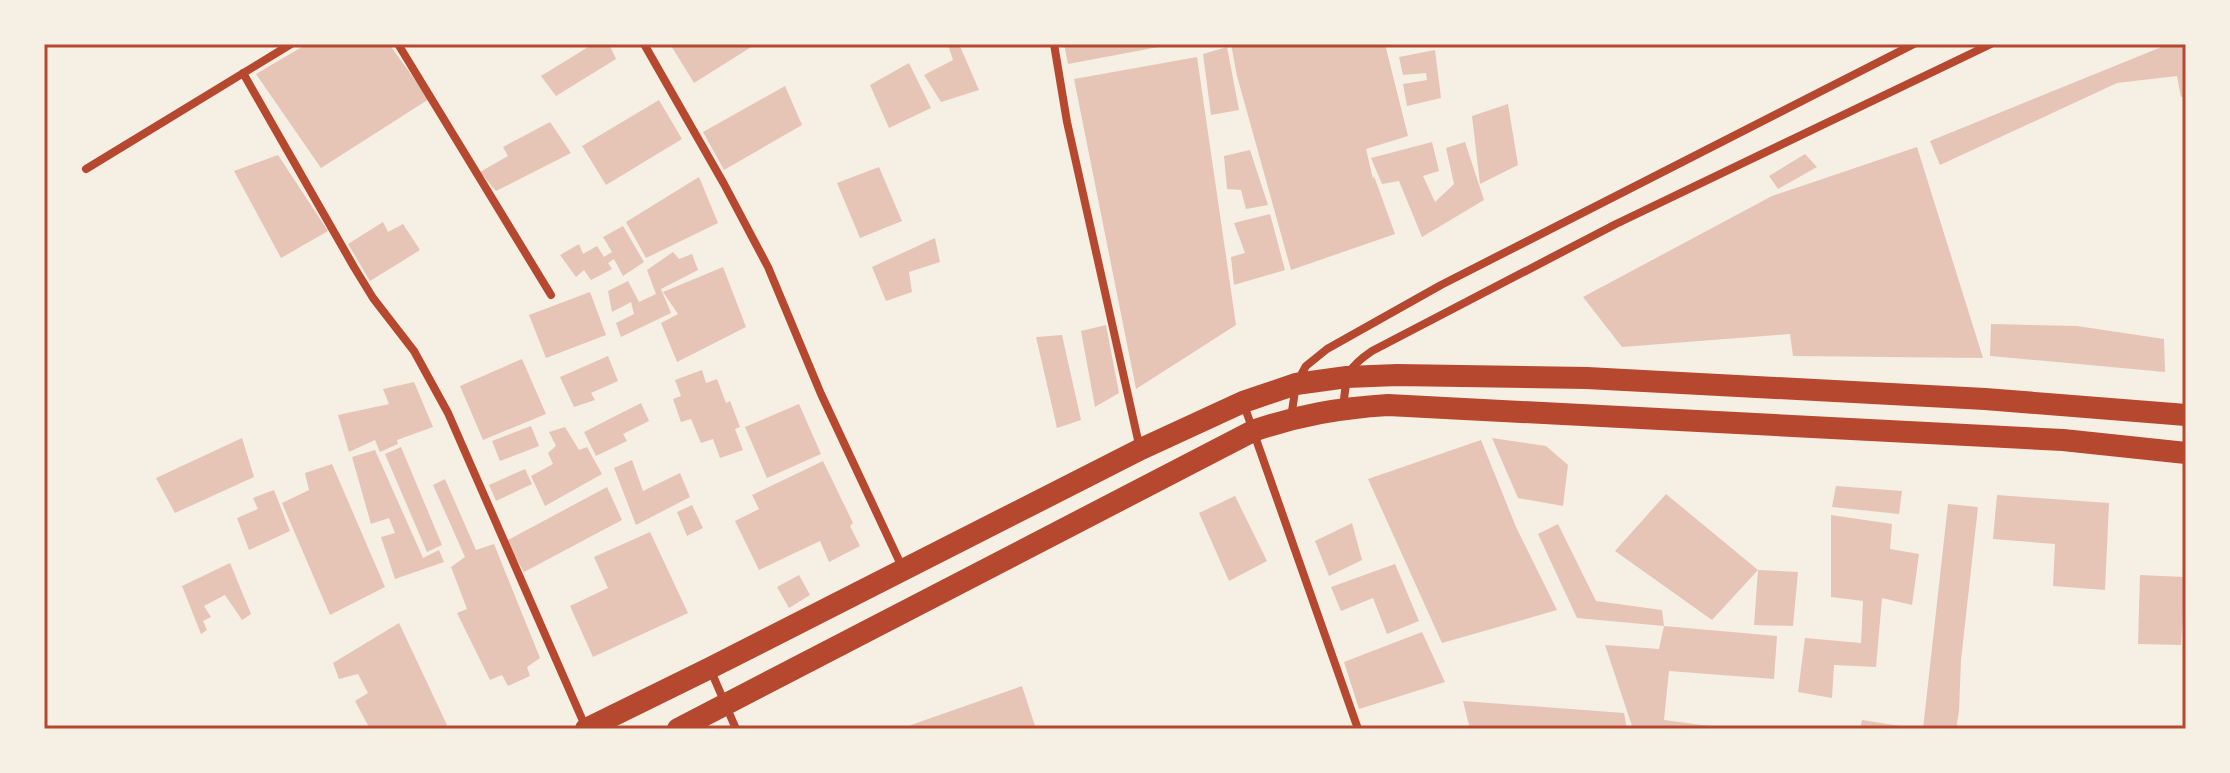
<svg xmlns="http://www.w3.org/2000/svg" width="2230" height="773" font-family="'DM Sans',sans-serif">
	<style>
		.building { fill: #e6c5b7 }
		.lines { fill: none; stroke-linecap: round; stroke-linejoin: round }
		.minor { stroke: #b5482f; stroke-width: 8 }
		.trunk { stroke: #b5482f; stroke-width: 22 }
		.neatline { fill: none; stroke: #b5482f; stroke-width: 3 }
	</style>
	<rect width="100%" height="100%" fill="#f6efe4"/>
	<g class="building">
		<polygon points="307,44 389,44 429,99 321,168 256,74"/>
		<polygon points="593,44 609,44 616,59 556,96 541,76"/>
		<polygon points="670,44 756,44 694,83"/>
		<polygon points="951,44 959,44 979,90 941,102 924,75 953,60 948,45"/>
		<polygon points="1064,44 1164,44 1164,46 1068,64"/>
		<polygon points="1231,44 1385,44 1408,136 1366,149 1373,179 1374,176 1395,234 1291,270 1237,76"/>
		<polygon points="2169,44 2186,44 2186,96 2181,97 2177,76 2117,83 1940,165 1930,141"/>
		<polygon points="1227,47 1239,110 1211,115 1203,54"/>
		<polygon points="1435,50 1441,98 1407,106 1403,84 1427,80 1426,73 1403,75 1399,57"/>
		<polygon points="1197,57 1236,325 1136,389 1074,79"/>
		<polygon points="909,63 931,108 889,128 870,85"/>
		<polygon points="785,86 802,125 724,170 703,132"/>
		<polygon points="659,100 682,139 606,185 582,146"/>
		<polygon points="1508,104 1518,165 1480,184 1472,116"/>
		<polygon points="550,122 571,153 496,191 480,172 508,156 503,147"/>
		<polygon points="1432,142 1439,171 1423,176 1435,202 1454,184 1446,148 1465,142 1484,200 1422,237 1399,181 1382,184 1371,158"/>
		<polygon points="1917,147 1983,358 1793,356 1790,334 1622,347 1583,297 1772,196"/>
		<polygon points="1250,150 1268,205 1246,209 1241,190 1227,189 1224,156"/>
		<polygon points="1805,154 1817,167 1778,189 1769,176"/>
		<polygon points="278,155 328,231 281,258 234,171"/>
		<polygon points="879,167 902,221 860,238 837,183"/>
		<polygon points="699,177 718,223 646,258 626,222"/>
		<polygon points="1270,214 1285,270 1234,285 1231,257 1245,253 1234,223"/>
		<polygon points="383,222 388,232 403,224 420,250 370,281 348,244"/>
		<polygon points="623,226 644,262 623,276 614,259 608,263 612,269 591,280 584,270 576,277 560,255 579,244 583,254 597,246 604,257 612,252 603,237"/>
		<polygon points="935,238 940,262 909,272 912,292 886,301 872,267"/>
		<polygon points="673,252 679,259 692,254 698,270 661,289 671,313 621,337 616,323 634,314 631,302 612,312 608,291 628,281 639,302 656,294 647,270"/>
		<polygon points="723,267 746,327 677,362 661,323 678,314 663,292"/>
		<polygon points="590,292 606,335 546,358 529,315"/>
		<polygon points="1991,324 2077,326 2164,339 2165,372 1990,356"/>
		<polygon points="1106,325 1119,393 1095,407 1081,331"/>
		<polygon points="1062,335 1081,420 1057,428 1036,337"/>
		<polygon points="608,356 618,381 591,393 595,400 574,407 560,377"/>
		<polygon points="522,359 546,414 483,440 460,386"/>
		<polygon points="702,370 706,383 717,379 726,403 730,401 740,427 735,429 743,450 720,458 713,439 701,443 691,419 681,422 673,399 681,396 675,380"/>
		<polygon points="414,382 433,427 397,440 398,444 380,452 375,440 349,452 338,415 389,404 383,389"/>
		<polygon points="641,403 649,421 623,434 627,441 596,456 584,432"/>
		<polygon points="799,404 821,454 767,478 745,427"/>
		<polygon points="531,426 539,446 500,461 492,441"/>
		<polygon points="565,427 579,450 587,447 602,474 545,506 531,476 553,464 548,453 556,446 549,432"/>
		<polygon points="242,438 254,477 175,513 156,478"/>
		<polygon points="1492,438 1546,446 1568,465 1563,506 1518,498"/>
		<polygon points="1481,440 1516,527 1557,610 1442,643 1368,479"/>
		<polygon points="401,447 442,545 427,552 385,454"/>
		<polygon points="375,450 423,558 439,550 444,562 395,579 381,537 395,533 389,518 371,524 352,457"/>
		<polygon points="632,460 643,491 680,473 690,497 636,525 614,468"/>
		<polygon points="823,461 853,523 850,526 860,546 829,562 820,541 759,570 735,521 759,509 752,495"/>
		<polygon points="332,464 385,587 330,615 282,503 309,490 305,473"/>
		<polygon points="525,469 532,484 496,501 489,485"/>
		<polygon points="445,479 476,550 494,544 540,658 527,667 530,676 508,686 502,675 490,680 457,613 467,609 451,567 465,557 433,485"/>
		<polygon points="1836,486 1902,491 1899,514 1832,507"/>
		<polygon points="607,487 622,520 524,572 506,541"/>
		<polygon points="274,490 290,531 249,550 237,518 258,509 253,498"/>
		<polygon points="1666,494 1758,570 1798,572 1793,626 1754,625 1758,570 1712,620 1615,551"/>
		<polygon points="1997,495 2109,503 2105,590 2053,586 2055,544 1993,539"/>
		<polygon points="1235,496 1267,561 1229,581 1199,513"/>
		<polygon points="1948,504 1978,507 1961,660 1959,711 1956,729 1923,729"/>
		<polygon points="692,505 703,528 687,536 677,512"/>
		<polygon points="1831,515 1892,524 1890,549 1919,554 1912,605 1882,598 1876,667 1834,665 1832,698 1798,692 1805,638 1861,643 1863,601 1831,597"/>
		<polygon points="1352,523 1362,560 1329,576 1315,541"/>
		<polygon points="1558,524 1596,601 1662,610 1664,626 1777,636 1774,679 1669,671 1664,720 1717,727 1717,729 1633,729 1605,645 1659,649 1664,626 1577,618 1538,534"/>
		<polygon points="650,532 688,613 593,657 570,606 608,588 594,557"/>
		<polygon points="230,563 251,614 242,620 225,595 204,606 211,617 203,621 207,630 201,634 182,586"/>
		<polygon points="1395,564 1419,621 1387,634 1373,598 1341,611 1331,587"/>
		<polygon points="799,575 810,595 789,608 777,587"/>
		<polygon points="2140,575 2185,577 2181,645 2138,644"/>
		<polygon points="399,623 447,725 439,729 370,729 355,701 368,693 358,674 339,679 333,663"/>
		<polygon points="1422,632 1445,682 1359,709 1344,662"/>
		<polygon points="1022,686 1036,729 912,729 911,725"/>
		<polygon points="1463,701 1624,713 1627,729 1470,729"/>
		<polygon points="1862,720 1900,726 1899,729 1860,729"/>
	</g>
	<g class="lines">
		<g class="minor">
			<polyline points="398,44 551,295"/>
			<polyline points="644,44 724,184 768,267 821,394 903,569"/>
			<polyline points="1054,44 1067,122 1140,449"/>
			<polyline points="243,73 354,267 373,298 414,351 448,413 586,728"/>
			<polyline points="86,169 291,44"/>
			<polyline points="1244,405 1358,729"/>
			<path d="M1343 408C1347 376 1344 370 1372 351L1616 224 1991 44"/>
			<polyline points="1291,418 1296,384 1306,366 1327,349 1441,285 1914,44"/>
			<polyline points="711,671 736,729"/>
		</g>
		<g class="trunk">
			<polyline points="586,729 710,668 1141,449 1243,402 1296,384 1347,377 1397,375 1587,378 1985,399 2186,415"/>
			<path d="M678 729 1253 431C1299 415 1340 408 1388 405L2063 440 2186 453"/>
		</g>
	</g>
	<rect width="2230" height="773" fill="none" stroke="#f6efe4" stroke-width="92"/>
	<rect x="46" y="46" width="2138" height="681" class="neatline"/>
</svg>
